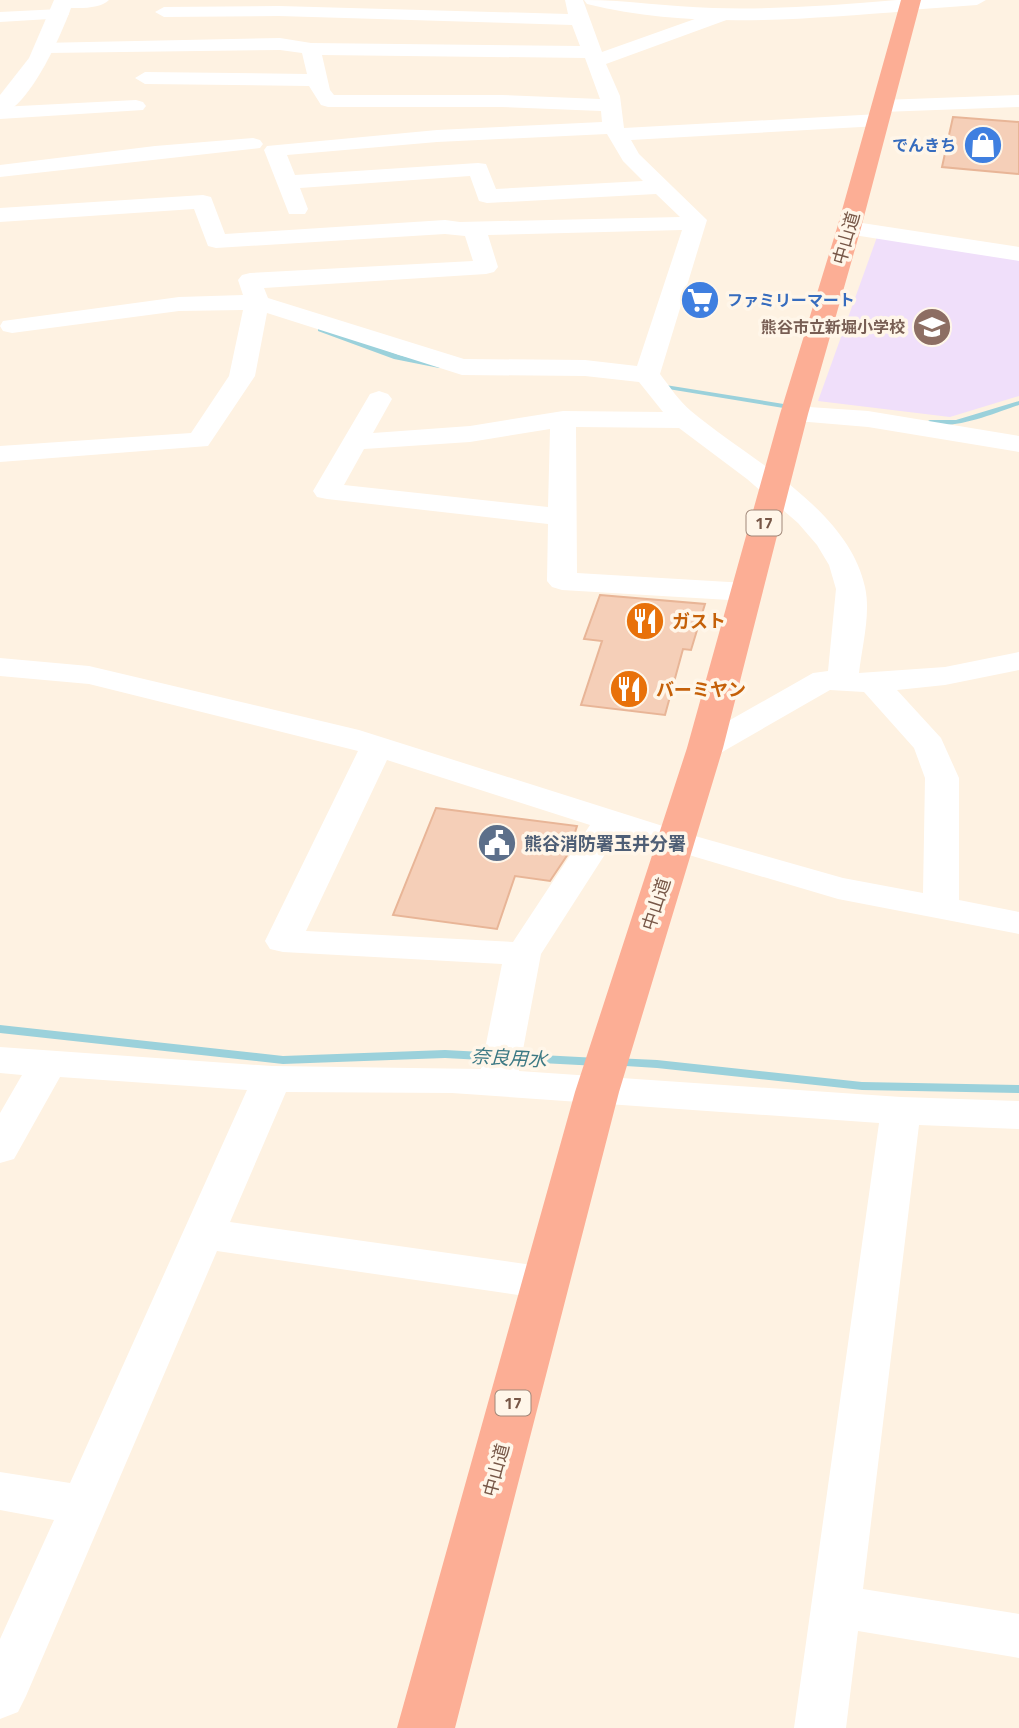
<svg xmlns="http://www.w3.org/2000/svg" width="1019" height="1728" font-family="'Titillium Web','Noto Sans JP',sans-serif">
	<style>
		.education { fill: #f0dffa }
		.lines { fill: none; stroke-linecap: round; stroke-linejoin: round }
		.stream { fill: #9bd1db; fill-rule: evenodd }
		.building { fill: #f5cfb8; stroke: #e8b597; stroke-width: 2 }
		.street { fill: #fff; fill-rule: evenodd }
		.secondary { fill: #fff; fill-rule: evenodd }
		.highway { fill: #fcae95; fill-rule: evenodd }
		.labels { text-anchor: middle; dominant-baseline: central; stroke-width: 7; stroke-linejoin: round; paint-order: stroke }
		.far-shop-label { font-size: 16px; font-weight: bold; fill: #366cbe; stroke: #fff6e9; text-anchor: end }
		.far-education-label { font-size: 16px; font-weight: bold; fill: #785e54; stroke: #fff6e9; text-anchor: end }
		.shield { fill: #fff6e9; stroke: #a08778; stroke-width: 2 }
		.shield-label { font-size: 16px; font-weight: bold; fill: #775747 }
		.street-label { font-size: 18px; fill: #775747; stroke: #fff6e9 }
		.food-label { font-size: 18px; font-weight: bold; fill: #c56008; stroke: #fff6e9; text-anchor: start }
		.service-label { font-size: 18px; font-weight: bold; fill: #4e5e75; stroke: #fff6e9; text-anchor: start }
		.water-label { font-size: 19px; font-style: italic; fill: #3c7984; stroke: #fff6e9 }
	</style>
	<rect width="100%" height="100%" fill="#fef2e2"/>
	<polygon class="education" points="877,237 1019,259 1019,396 950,417 818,401"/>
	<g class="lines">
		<g class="stream">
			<polygon points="318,327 324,327 399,355 443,366 439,368 394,359 318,331"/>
			<polygon points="653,383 796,406 800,408 796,410 656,387 652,385"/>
			<path d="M1019 401V405C995 413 948 433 926 422L930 420H956Z"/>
			<polygon points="0,1025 283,1056 445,1050 598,1058 602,1059 604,1062 602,1065 598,1066 445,1058 283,1064 0,1033"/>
			<polygon points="614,1058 657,1060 862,1082 1019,1085 1019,1093 862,1090 657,1068 610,1065 608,1062 610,1059"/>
		</g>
	</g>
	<g class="building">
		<polygon points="953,117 1019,122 1019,174 942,167"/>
		<polygon points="600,595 705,604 691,650 683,649 665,715 581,705 602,641 584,639"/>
		<polygon points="436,808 577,826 568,854 550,881 515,876 497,929 393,915"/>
	</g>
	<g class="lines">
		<g class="street">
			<path d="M55 0H109C100 10 70 9 57 6Z"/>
			<path d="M565 0H583L602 52 720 10H732L735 14 732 18 606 64 620 96 624 128 879 114 886 116 889 120 886 124 879 126 631 140 639 154 707 220 660 374C670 387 679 401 691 411 748 459 848 508 865 587 871 614 862 646 859 673L945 667 1019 652V670L945 685 897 690 941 738 959 778V900L1019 912V934L838 899 618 834 541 954 519 1071 901 1097 1019 1101V1129L919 1125 863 1589 1019 1614V1658L858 1631 846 1728H794L879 1123 452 1093 286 1092 230 1222 546 1267 561 1272 568 1283 561 1294 546 1299 217 1251 26 1696 18 1712 0 1719V1639L54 1520 0 1510V1472L70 1483 247 1090 60 1077 14 1159 0 1163V1113L22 1075 0 1073V1047L272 1066 481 1069 502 964 283 952 270 949 265 941 358 751 89 684 0 676V658L89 666 359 730 688 834 843 878 923 893 925 778 914 748 864 692 830 690 717 755 705 758 693 755 689 748 693 741 813 673 828 671 836 589 829 565 817 545 798 523 747 479 679 428 576 427 577 573 746 583 756 586 761 592 756 598 746 601 562 590 552 587 547 581 548 524 327 499 317 497 313 491 370 394 379 391 388 394 392 399 373 433 470 426 563 411 663 412 639 382 585 376 462 375 267 313 255 376 208 446 0 462V446L191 433 229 376 243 310 179 311 12 333 3 331 0 326 3 321 179 297 243 295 238 280 242 275 250 273 473 261 465 236 445 234 216 248 208 246 194 209 0 222V208L203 195 211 197 225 234 445 220 460 222 680 217 656 194 487 203 479 201 470 176 300 188 308 209 305 214H289L264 150 267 146 437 130 602 122 601 111 502 107H328L321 105 309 86 145 84 135 78 145 72 307 74 302 53 280 50 47 53 40 51 38 47 40 43 280 38 311 43 580 46 572 25 279 16 164 17 155 12 164 7 279 6 568 14ZM322 55 585 58 600 99 502 95H334L330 90ZM607 134 623 161 643 181 496 189 486 164 478 163 295 175 287 155 437 142ZM682 230 637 366 585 360 464 359 268 298 264 288 486 274 494 272 498 267 488 235ZM550 429 548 507 344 485 364 449 470 442ZM387 760 590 825 513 942 306 931Z"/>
			<polygon points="907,0 986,0 977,5 909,10 900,5"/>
			<polygon points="60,9 69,14 66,18 0,22 0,12"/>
			<polygon points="1019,95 1019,107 882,112 875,110 872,106 875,102 882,100"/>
			<polygon points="136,100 143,102 146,106 143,110 0,119 0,107"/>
			<polygon points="253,138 260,140 263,144 260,148 0,177 0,165 155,146"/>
			<polygon points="849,221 1019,247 1019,261 841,233 838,228 841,223"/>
			<polygon points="794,406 868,411 1019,436 1019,452 868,427 785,420 781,414 785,408"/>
		</g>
		<g class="secondary">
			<path d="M54 0H74C64 29 31 107 0 115V95L29 58Z"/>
			<path d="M584 0C628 0 670 7 713 8 775 10 836 5 897 0H913L919 5 916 9 909 11C802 19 692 30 587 4Z"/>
		</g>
		<polygon class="highway" points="901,0 921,0 861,228 808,414 723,748 619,1092 455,1728 397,1728 575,1092 687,748 780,414 837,228"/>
	</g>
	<defs>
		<g id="shop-disc" transform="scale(2.0125)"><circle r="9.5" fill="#3f7fe0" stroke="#fff6e9"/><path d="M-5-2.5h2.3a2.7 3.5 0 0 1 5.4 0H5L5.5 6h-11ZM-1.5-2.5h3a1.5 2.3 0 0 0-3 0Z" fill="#fff"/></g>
		<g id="supermarket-disc" transform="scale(2.0125)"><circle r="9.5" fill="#3f7fe0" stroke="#fff6e9"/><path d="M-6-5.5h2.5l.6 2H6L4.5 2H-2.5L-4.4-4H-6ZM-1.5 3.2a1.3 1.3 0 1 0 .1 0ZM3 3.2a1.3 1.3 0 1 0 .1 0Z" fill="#fff"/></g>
		<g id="school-disc" transform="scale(2.0125)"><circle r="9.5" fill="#8d6e63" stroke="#fff6e9"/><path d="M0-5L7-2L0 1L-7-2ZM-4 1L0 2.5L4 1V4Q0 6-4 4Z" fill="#fff"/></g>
		<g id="restaurant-disc" transform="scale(2.0125)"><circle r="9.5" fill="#e8710a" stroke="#fff6e9"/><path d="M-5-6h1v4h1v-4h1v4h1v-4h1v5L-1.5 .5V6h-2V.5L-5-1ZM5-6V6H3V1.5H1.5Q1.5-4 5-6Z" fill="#fff"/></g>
		<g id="civic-disc" transform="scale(2.0125)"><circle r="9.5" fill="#5c6f8a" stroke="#fff6e9"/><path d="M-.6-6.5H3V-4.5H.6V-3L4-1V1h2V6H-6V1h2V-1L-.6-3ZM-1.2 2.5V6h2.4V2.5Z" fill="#fff"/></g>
	</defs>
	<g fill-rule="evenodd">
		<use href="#shop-disc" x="983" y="145"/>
		<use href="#supermarket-disc" x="700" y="300"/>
		<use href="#school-disc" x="932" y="327"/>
		<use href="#restaurant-disc" x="645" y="621"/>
		<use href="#restaurant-disc" x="629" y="689"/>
		<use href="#civic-disc" x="497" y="843"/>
	</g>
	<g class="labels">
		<g class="far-shop-label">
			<text x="956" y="145">でんきち</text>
			<text x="727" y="300" text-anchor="start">ファミリーマート</text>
		</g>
		<g class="far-education-label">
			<text x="905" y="327">熊谷市立新堀小学校</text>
		</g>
		<g class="shield">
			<rect x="746.5" y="510.5" width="35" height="25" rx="5"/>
			<rect x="495.5" y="1390.5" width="35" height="25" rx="5"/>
		</g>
		<g class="shield-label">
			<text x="764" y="523">17</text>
			<text x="513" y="1403">17</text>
		</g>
		<g class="street-label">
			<text transform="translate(846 238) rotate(-74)">中山道</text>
			<text transform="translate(656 904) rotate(-72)">中山道</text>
			<text transform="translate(496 1470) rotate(-75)">中山道</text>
		</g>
		<g class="food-label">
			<text x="672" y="621">ガスト</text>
			<text x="656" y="689">バーミヤン</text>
		</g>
		<g class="service-label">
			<text x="524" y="843">熊谷消防署玉井分署</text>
		</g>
		<g class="water-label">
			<text transform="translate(509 1057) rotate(3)">奈良用水</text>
		</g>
	</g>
</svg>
